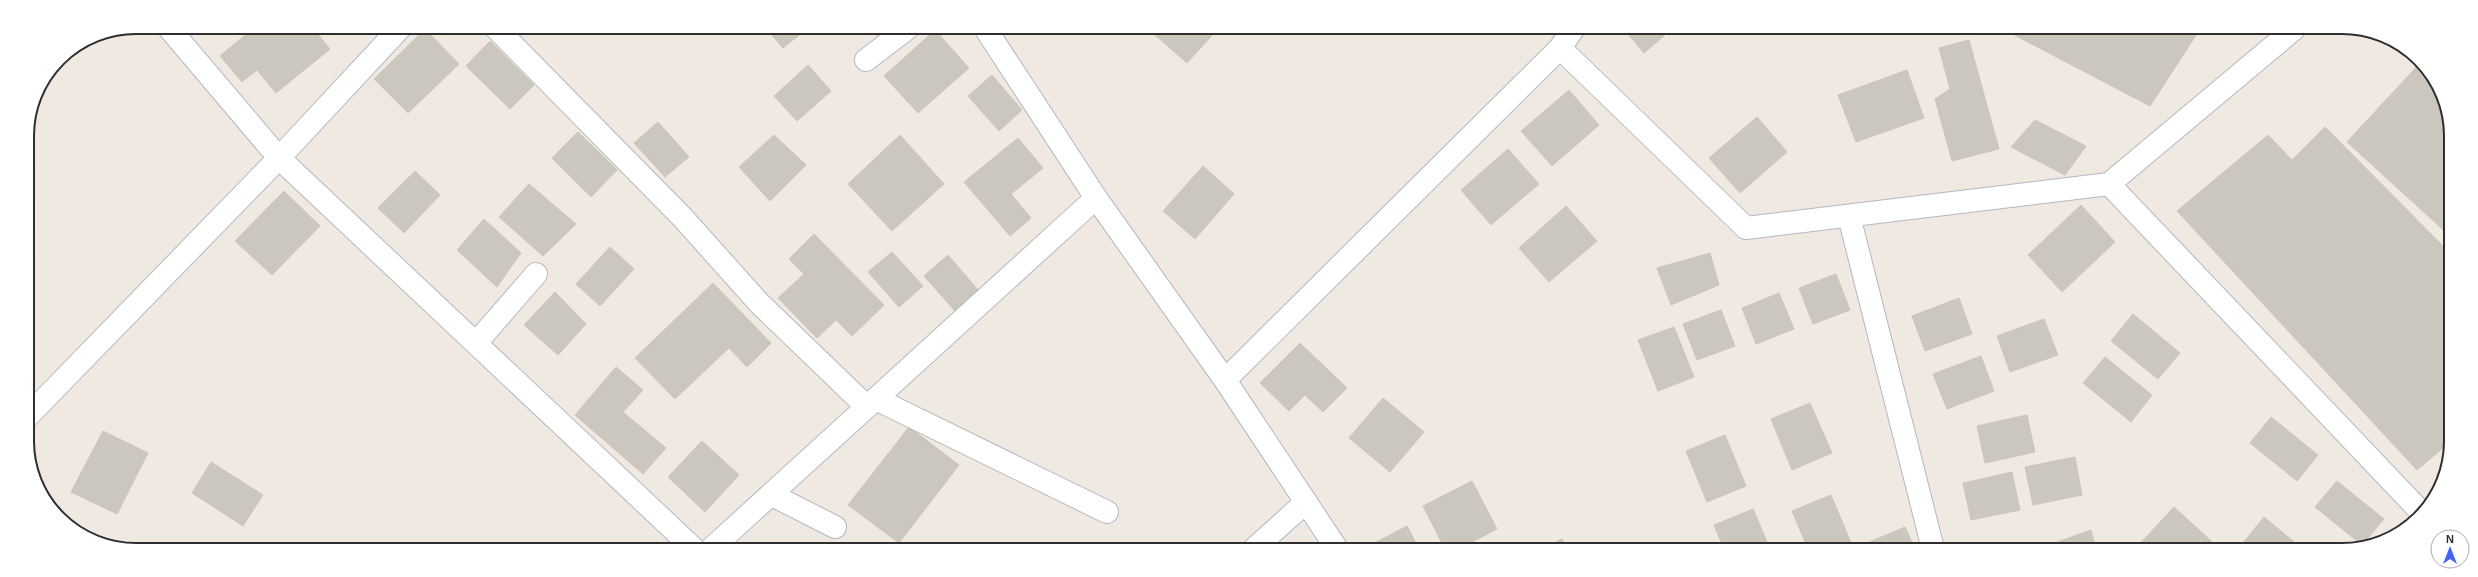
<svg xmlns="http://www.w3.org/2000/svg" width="2478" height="577" font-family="Arial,sans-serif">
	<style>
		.building { fill: #cbc7bf; stroke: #cbc5ba }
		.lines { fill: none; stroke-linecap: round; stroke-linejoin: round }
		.minor-casing { stroke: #b4b7c1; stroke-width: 24 }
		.minor { stroke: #fff; stroke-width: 22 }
		.rim { fill: none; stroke: #2e2e2e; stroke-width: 2 }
	</style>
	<rect width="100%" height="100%" fill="#efe9e1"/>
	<g class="building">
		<polygon points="255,27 262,35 272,27 312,27 330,49 276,93 257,70 242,82 220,56"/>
		<polygon points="511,27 531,27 518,37"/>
		<polygon points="766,28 808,28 783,48"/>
		<polygon points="870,28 887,28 877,36"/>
		<polygon points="1147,28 1212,28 1216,31 1187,63"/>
		<polygon points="1623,28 1673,28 1644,53"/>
		<polygon points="425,29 459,64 408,113 374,79"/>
		<polygon points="2003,29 2200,29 2150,106"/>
		<polygon points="935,30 969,68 918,113 884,76"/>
		<polygon points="1969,40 1999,149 1952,161 1935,99 1950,89 1939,48"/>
		<polygon points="490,41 534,85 510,109 466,66"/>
		<polygon points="2421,62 2449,115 2449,235 2347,142"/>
		<polygon points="808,65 831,91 797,121 774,96"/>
		<polygon points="1907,70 1924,118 1856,142 1838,95"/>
		<polygon points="992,75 1022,110 999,131 968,96"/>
		<polygon points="1569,90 1599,125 1552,166 1521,131"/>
		<polygon points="1757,117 1787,152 1740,193 1709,158"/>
		<polygon points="2035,120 2086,146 2065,175 2011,147"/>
		<polygon points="658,122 689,157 665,177 634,143"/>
		<polygon points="2325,127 2449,252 2449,443 2417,470 2177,211 2268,135 2292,160"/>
		<polygon points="578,132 617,170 591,197 552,158"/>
		<polygon points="774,135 806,165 770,201 739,167"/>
		<polygon points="900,135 944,184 892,231 848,184"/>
		<polygon points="1018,138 1043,168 1011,194 1031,218 1010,236 964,182"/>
		<polygon points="1508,149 1539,184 1491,225 1461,190"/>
		<polygon points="1203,166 1234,194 1195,239 1163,211"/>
		<polygon points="415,171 440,195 404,233 378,208"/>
		<polygon points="529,184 576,224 543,256 499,217"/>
		<polygon points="284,191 320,226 272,275 235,241"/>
		<polygon points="2081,205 2115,242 2062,292 2028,255"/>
		<polygon points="1566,206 1597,241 1549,282 1519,248"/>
		<polygon points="484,219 521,253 497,287 457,250"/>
		<polygon points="814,234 884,305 852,336 836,320 817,338 778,298 804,274 789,259"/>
		<polygon points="610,247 634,269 600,306 576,284"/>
		<polygon points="892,252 923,286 899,307 868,272"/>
		<polygon points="1710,253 1719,285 1671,305 1657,268"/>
		<polygon points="948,255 978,290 955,311 924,276"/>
		<polygon points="1836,274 1850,310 1813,324 1799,288"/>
		<polygon points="713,283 771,343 747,367 729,348 675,399 635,358"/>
		<polygon points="555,292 586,324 558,355 524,325"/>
		<polygon points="1779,293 1794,329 1756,344 1742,308"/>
		<polygon points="1959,298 1972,334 1925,351 1912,316"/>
		<polygon points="1721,310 1735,346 1697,360 1683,324"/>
		<polygon points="2133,314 2180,353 2158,379 2111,341"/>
		<polygon points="2044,319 2058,355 2010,372 1997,336"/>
		<polygon points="1674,327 1694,377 1658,391 1638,340"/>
		<polygon points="1300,343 1347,388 1323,412 1305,395 1289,411 1260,383"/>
		<polygon points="1981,356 1994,391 1947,409 1933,374"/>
		<polygon points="2105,357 2152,395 2131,422 2083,383"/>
		<polygon points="616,367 643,390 623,412 666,448 643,474 575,415"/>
		<polygon points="1383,398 1424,432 1390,472 1349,438"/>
		<polygon points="1810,403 1832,453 1792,470 1771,419"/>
		<polygon points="2027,415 2035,452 1985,463 1977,426"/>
		<polygon points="2271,417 2318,455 2297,481 2250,443"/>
		<polygon points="909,427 959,465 899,543 848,505"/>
		<polygon points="103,431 148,453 117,514 71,492"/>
		<polygon points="1725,435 1746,486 1707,502 1686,451"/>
		<polygon points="702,441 739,475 705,512 668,477"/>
		<polygon points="2075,457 2082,495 2033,505 2025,467"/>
		<polygon points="211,462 263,495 243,526 192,493"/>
		<polygon points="2012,472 2020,510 1971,520 1963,483"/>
		<polygon points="1472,481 1497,529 1459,549 1445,549 1423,506"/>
		<polygon points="2337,481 2384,519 2362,545 2315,507"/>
		<polygon points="1831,495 1852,545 1841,549 1808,549 1792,511"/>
		<polygon points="2174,507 2221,550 2134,550"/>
		<polygon points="1753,509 1770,549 1724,549 1714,525"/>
		<polygon points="2264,517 2304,550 2251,550 2243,543"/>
		<polygon points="1407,526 1419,549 1370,549 1369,546"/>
		<polygon points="1905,527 1915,549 1869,549 1867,543"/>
		<polygon points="2091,530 2096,550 2050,550 2049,545"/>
		<polygon points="1562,539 1568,549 1542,549"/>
		<polygon points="1045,542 1054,549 1040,549"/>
		<polygon points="2039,544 2040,550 2017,550"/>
	</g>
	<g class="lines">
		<g class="minor-casing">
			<g id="minor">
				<polyline points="168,27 279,158 693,548"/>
				<polyline points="495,27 683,218 759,303 867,407"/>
				<polyline points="985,28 1096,198 1225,380 1337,549"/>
				<polyline points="1560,48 1746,228 2109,184 2294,29"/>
				<polyline points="866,60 908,28"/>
				<polyline points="2109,184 2422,513"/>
				<polyline points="1849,216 1933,549"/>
				<polyline points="476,343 536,274"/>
				<polyline points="1225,380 1560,48 1574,28"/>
				<polyline points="876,399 1107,512"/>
				<polyline points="29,415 279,158 401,27"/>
				<polyline points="772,495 835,527"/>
				<polyline points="712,548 1096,198"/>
				<polyline points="1254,549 1306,502"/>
			</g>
		</g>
		<use href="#minor" class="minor"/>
	</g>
	<path d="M0 0H2478V577H0ZM136 34H2342A102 102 0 0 1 2444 136V441A102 102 0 0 1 2342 543H136A102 102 0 0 1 34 441V136A102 102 0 0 1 136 34Z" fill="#fff" fill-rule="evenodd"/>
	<path class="rim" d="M136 34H2342A102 102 0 0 1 2444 136V441A102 102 0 0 1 2342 543H136A102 102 0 0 1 34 441V136A102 102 0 0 1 136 34Z"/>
	<g transform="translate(2450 549)"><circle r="19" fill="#ffffff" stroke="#ababab"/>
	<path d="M0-3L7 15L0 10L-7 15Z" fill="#4264fb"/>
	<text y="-6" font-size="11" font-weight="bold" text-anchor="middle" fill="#2e2e2e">N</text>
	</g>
</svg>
